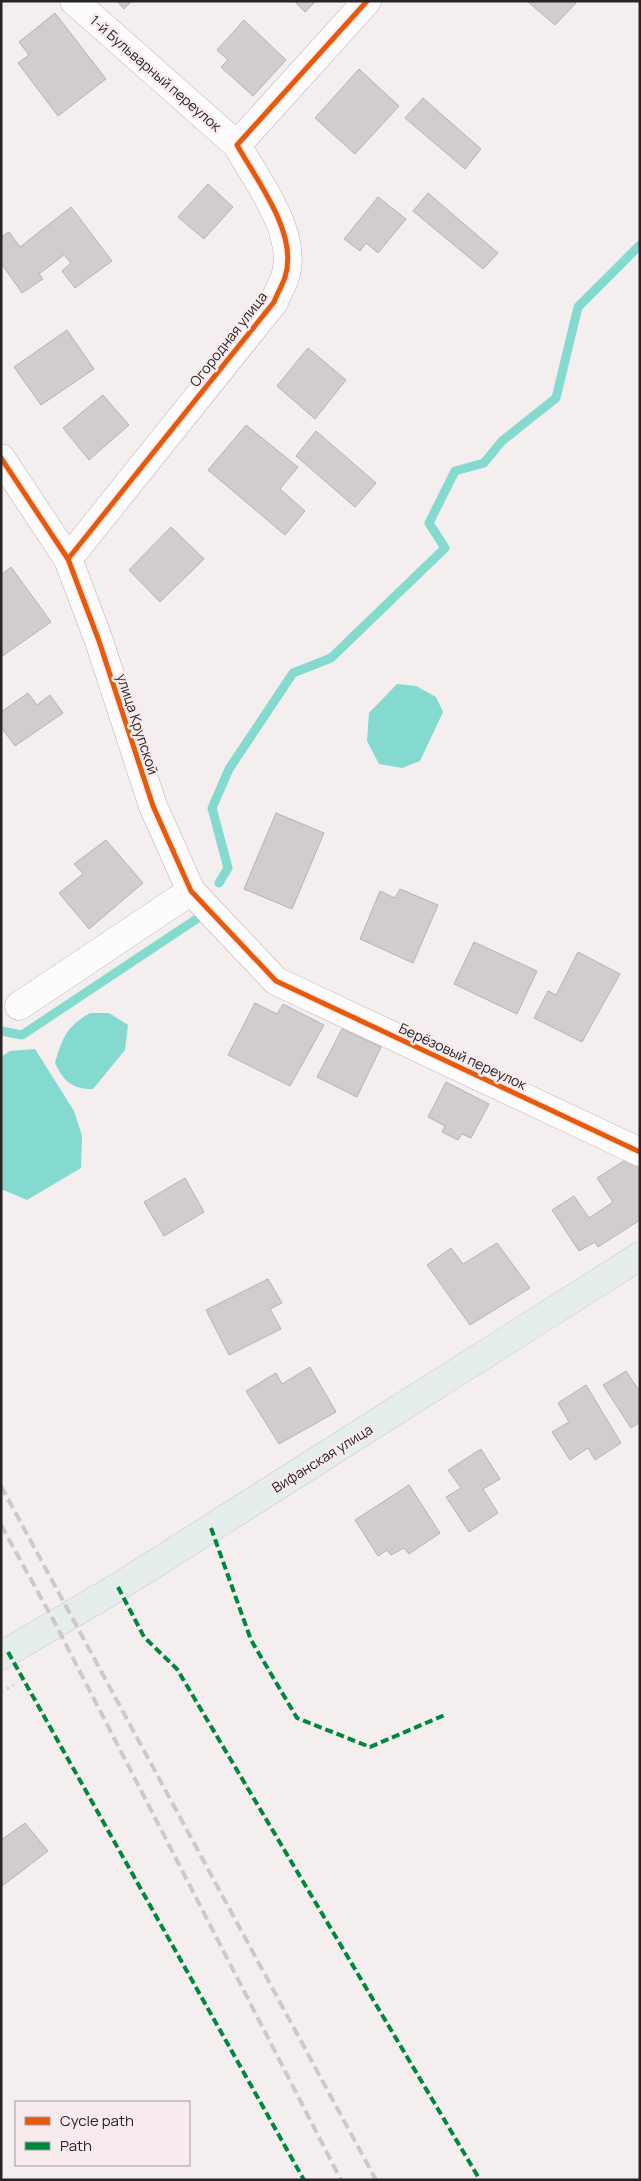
<svg xmlns="http://www.w3.org/2000/svg" width="641" height="2181" font-family="Manrope,sans-serif">
	<style>
		.water { fill: #84dace }
		.lines { fill: none; stroke-linecap: round; stroke-linejoin: round }
		.stream { stroke: #84dace; stroke-width: 9 }
		.building { fill: #d1cccd; stroke: #b7b3b3 }
		.minor-casing { stroke: #b8b3b4; stroke-width: 29 }
		.major-casing { stroke: #ccc9ca; stroke-width: 29 }
		.path { stroke: #d5d4d4; stroke-width: 3; stroke-dasharray: 2.5 4; stroke-linecap: butt }
		.minor { stroke: #fdfcfd; stroke-width: 28 }
		.major { stroke: #e5eeec; stroke-width: 28 }
		.rail { stroke: #cbc9ca; stroke-width: 4; stroke-dasharray: 10 5; stroke-linecap: butt }
		.quiet { stroke: #00873e; stroke-width: 4; stroke-dasharray: 8 4; stroke-linecap: butt }
		.cycleway-casing { stroke: #f7ebed; stroke-width: 8 }
		.cycleway { stroke: #e8590c; stroke-width: 5 }
		.labels { text-anchor: middle; dominant-baseline: central; stroke-width: 5; stroke-linejoin: round; paint-order: stroke }
		.street-label { font-size: 14px; fill: #282425; stroke: #f7ebed }
	</style>
	<rect width="100%" height="100%" fill="#f4eeef"/>
	<g class="water">
		<polygon points="397,684 416,686 436,697 443,712 420,761 402,768 379,764 367,741 369,713"/>
		<path d="M90 1013H109L128 1025 125 1050 93 1089C72 1089 64 1082 55 1063 63 1037 66 1027 90 1013Z"/>
		<polygon points="35,1049 74,1111 82,1136 81,1168 27,1200 1,1189 1,1057 10,1051"/>
	</g>
	<g class="lines">
		<g class="stream">
			<polyline points="219,883 228,868 212,808 229,769 293,673 331,658 445,548 429,523 455,471 484,463 502,441 556,398 578,307 640,245"/>
			<polyline points="1,1031 22,1035 198,918"/>
		</g>
	</g>
	<g class="building">
		<polygon points="117,1 132,1 124,9"/>
		<polygon points="294,1 316,1 305,12"/>
		<polygon points="527,1 574,1 576,3 555,25"/>
		<polygon points="55,13 106,79 58,116 18,63 29,55 19,42"/>
		<polygon points="244,20 286,60 253,96 221,67 228,60 217,50"/>
		<polygon points="359,69 399,106 355,154 315,118"/>
		<polygon points="423,98 481,149 465,169 405,118"/>
		<polygon points="208,184 233,207 204,239 178,217"/>
		<polygon points="428,193 498,253 483,269 413,211"/>
		<polygon points="378,197 406,219 378,253 366,243 360,251 344,239"/>
		<polygon points="71,207 112,261 75,288 62,271 71,263 64,255 39,274 43,279 22,293 1,263 1,237 9,232 20,247"/>
		<polygon points="67,330 94,369 41,405 14,367"/>
		<polygon points="308,348 346,380 315,419 277,386"/>
		<polygon points="103,395 129,425 89,460 63,428"/>
		<polygon points="246,425 298,467 280,489 305,511 285,535 208,470"/>
		<polygon points="316,431 376,483 355,507 296,456"/>
		<polygon points="171,527 204,559 160,602 129,570"/>
		<polygon points="11,567 51,622 1,657 1,575"/>
		<polygon points="28,693 37,705 50,695 63,713 15,746 1,727 1,712"/>
		<polygon points="276,813 324,833 292,909 244,889"/>
		<polygon points="106,840 143,883 89,929 59,893 83,874 74,864"/>
		<polygon points="400,889 438,905 413,963 360,939 380,891 395,898"/>
		<polygon points="474,942 537,971 517,1014 454,984"/>
		<polygon points="578,952 620,974 582,1042 534,1018 548,991 556,995"/>
		<polygon points="255,1003 277,1014 283,1004 324,1025 290,1086 228,1055"/>
		<polygon points="342,1029 381,1047 357,1097 317,1077"/>
		<polygon points="446,1082 489,1104 471,1138 462,1134 458,1140 442,1132 445,1126 428,1117"/>
		<polygon points="633,1155 640,1165 640,1220 598,1247 595,1242 579,1251 552,1210 574,1196 589,1218 613,1202 597,1178"/>
		<polygon points="185,1178 204,1212 164,1236 144,1202"/>
		<polygon points="497,1243 530,1288 470,1325 427,1265 451,1248 463,1264"/>
		<polygon points="268,1279 282,1303 270,1309 281,1329 229,1355 206,1310"/>
		<polygon points="310,1367 336,1412 279,1444 246,1391 276,1373 282,1384"/>
		<polygon points="626,1371 640,1392 640,1422 631,1428 603,1385"/>
		<polygon points="586,1385 621,1443 595,1460 588,1448 570,1460 552,1432 569,1422 558,1403"/>
		<polygon points="481,1449 500,1479 483,1489 498,1513 469,1532 446,1497 461,1488 448,1470"/>
		<polygon points="409,1485 440,1533 409,1554 404,1548 391,1555 387,1550 378,1556 355,1520"/>
		<polygon points="25,1823 48,1851 1,1887 1,1840"/>
	</g>
	<g class="lines">
		<g class="minor-casing">
			<g id="minor">
				<polyline points="74,1 237,145"/>
				<polyline points="1,458 68,559 99,641 153,806 191,891 276,981 640,1152"/>
				<path d="M68 559 274 302C277 294 282 286 285 277 299 234 257 181 237 145L367 1"/>
				<polyline points="19,1006 191,891"/>
			</g>
		</g>
		<g class="major-casing">
			<polyline id="major" points="1,1656 118,1587 640,1256"/>
		</g>
		<polyline class="path" points="1,1692 14,1685"/>
		<use href="#minor" class="minor"/>
		<use href="#major" class="major"/>
		<g class="rail">
			<polyline points="1,1486 376,2180"/>
			<polyline points="1,1525 56,1625 341,2180"/>
		</g>
		<g class="quiet">
			<polyline points="211,1528 251,1640 297,1718 370,1747 447,1714"/>
			<polyline points="118,1587 144,1637 177,1669 480,2180"/>
			<polyline points="8,1652 304,2180"/>
		</g>
		<g class="cycleway-casing">
			<g id="cycleway">
				<polyline points="1,458 68,559 99,641 153,806 191,891 276,981 640,1152"/>
				<path d="M68 559 274 302C277 294 282 286 285 277 299 234 257 181 237 145L367 1"/>
			</g>
		</g>
		<use href="#cycleway" class="cycleway"/>
	</g>
	<g class="labels">
		<g class="street-label">
			<text transform="translate(156 73) rotate(41)">1-й Бульварный переулок</text>
			<text transform="translate(228 339) rotate(-52)">Огородная улица</text>
			<text transform="translate(138 724) rotate(72)">улица Крупской</text>
			<text transform="translate(463 1056) rotate(25)">Берёзовый переулок</text>
			<text transform="translate(322 1458) rotate(-32)">Вифанская улица</text>
		</g>
	</g>
	<rect width="641" height="2181" fill="none" stroke="#282425" stroke-width="5"/>
	<rect x="15" y="2101" width="175" height="65" fill="#f7ebed" stroke="#a49b9d"/>
	<rect x="25" y="2117" width="25" height="8" fill="#e8590c" stroke="#a49b9d"/>
	<text x="60" y="2126" font-size="15" fill="#282425">Cycle path</text>
	<rect x="25" y="2142" width="25" height="8" fill="#00873e" stroke="#a49b9d"/>
	<text x="60" y="2151" font-size="15" fill="#282425">Path</text>
</svg>
